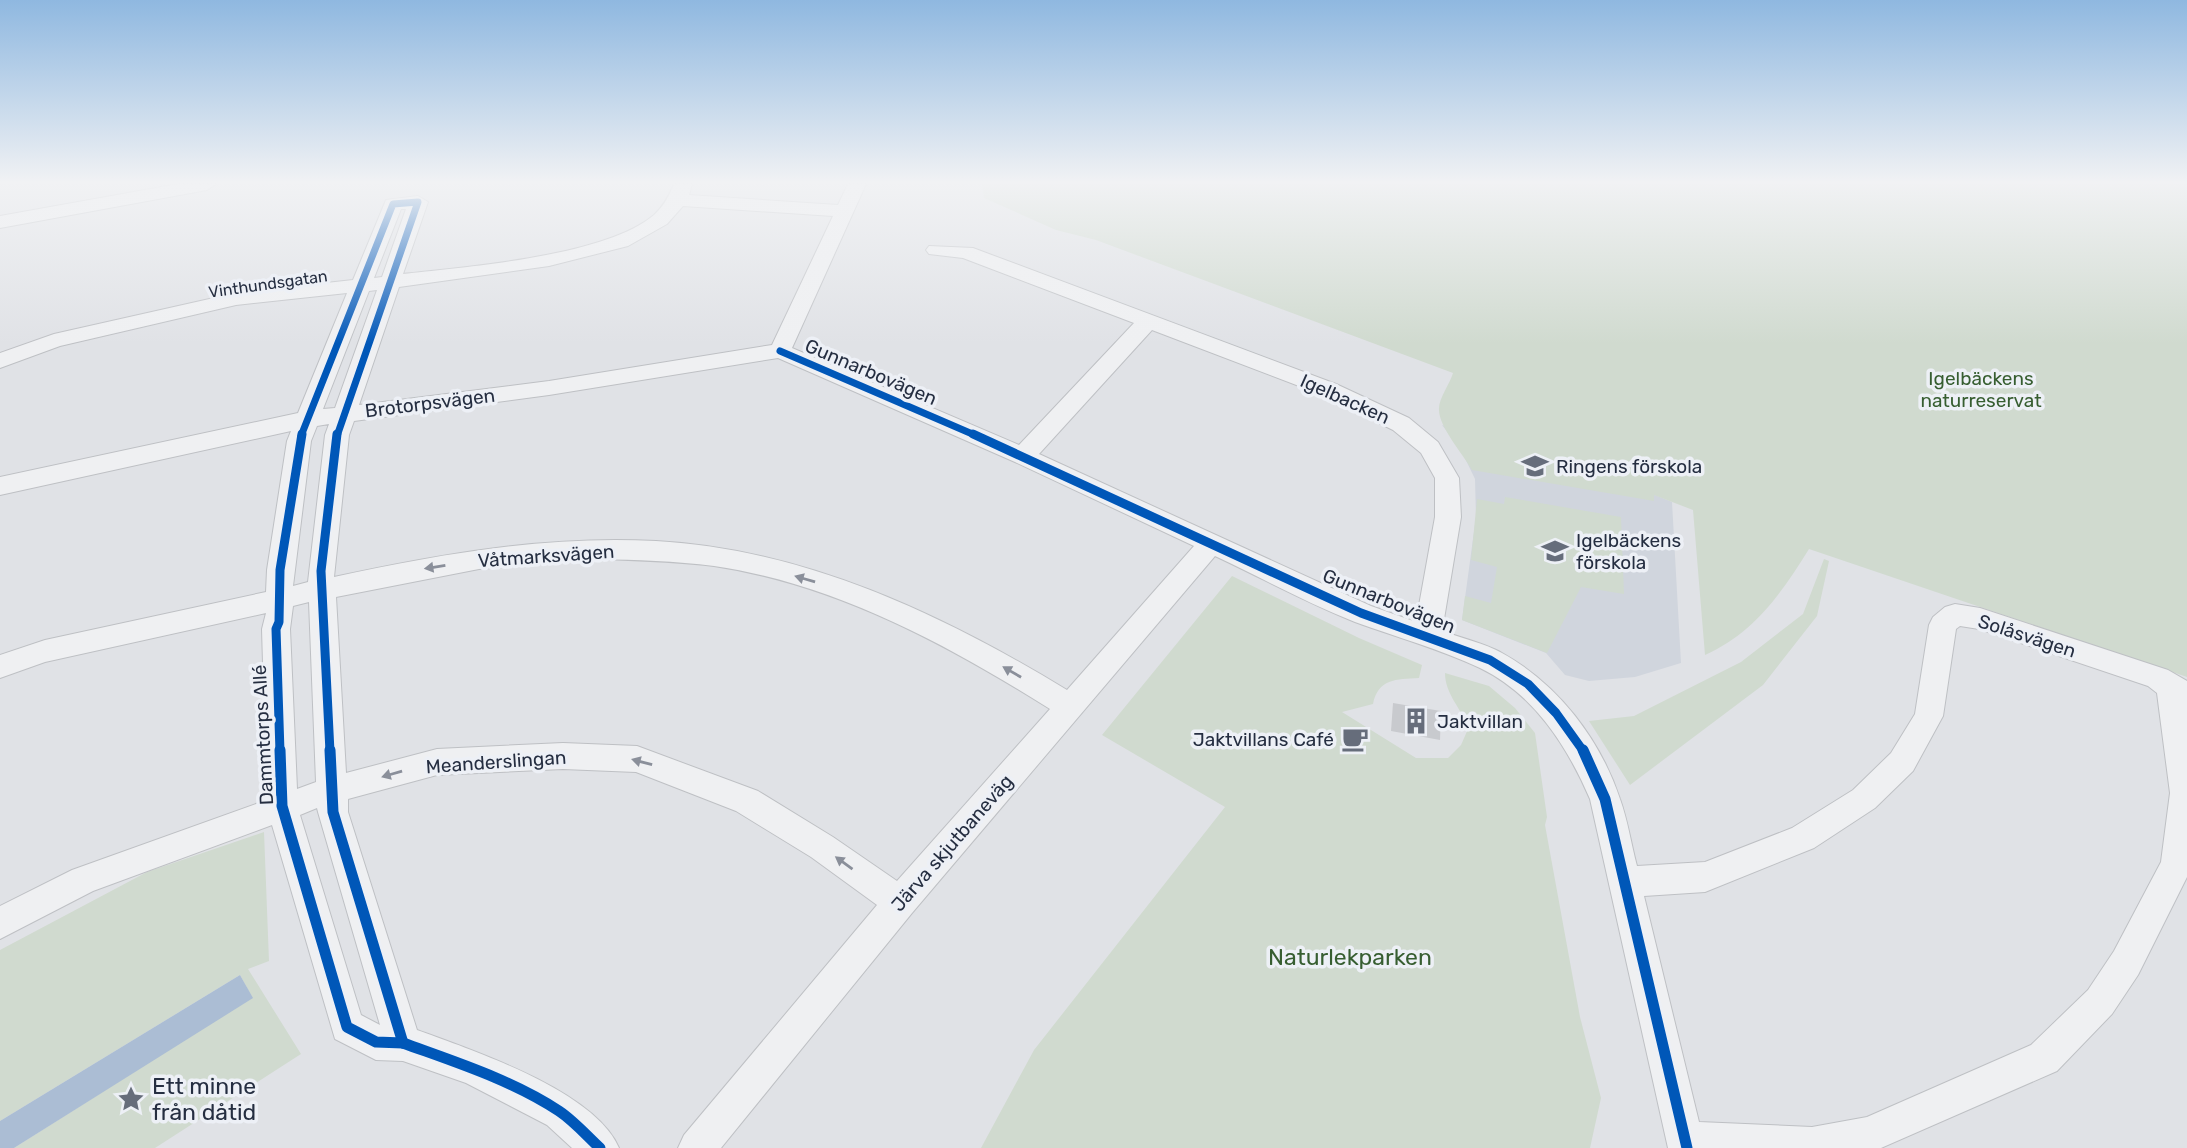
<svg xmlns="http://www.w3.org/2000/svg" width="2187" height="1148" font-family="Rubik,sans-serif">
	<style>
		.built { fill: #d0d5dd }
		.green { fill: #d0dacf }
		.water { fill: #abbdd4 }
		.building { fill: #c8cace }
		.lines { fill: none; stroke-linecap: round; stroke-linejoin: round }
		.street-casing { stroke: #bec0c4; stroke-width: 2 }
		.street { fill: #eff0f2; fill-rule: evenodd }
		.cycleway-far2-casing { stroke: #edf0f6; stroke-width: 10 }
		.cycleway-far1-casing { stroke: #edf0f6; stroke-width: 13 }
		.cycleway-casing { stroke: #edf0f6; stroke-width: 16 }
		.cycleway-far2 { stroke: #0057b8; stroke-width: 7 }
		.cycleway-far1 { stroke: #0057b8; stroke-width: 9 }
		.cycleway { stroke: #0057b8; stroke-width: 11 }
		.oneway { fill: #8a8f9a }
		.labels { text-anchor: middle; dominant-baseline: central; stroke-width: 7; stroke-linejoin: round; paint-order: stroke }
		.far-street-label { font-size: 16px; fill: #252e41; stroke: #edf0f6 }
		.street-label { font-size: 19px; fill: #252e41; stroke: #edf0f6 }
		.park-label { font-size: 19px; fill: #375e31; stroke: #edf0f6 }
		.poi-label { font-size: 19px; fill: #252e41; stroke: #edf0f6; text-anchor: start }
		.near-park-label { font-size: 23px; fill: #375e31; stroke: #edf0f6 }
		.near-poi-label { font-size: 23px; fill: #252e41; stroke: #edf0f6; text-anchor: start }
	</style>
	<rect width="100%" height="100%" fill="#e0e2e6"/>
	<polygon class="built" points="1442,425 1581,464 1672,502 1681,663 1635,677 1589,681 1565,675 1546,653 1462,620 1476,517 1475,479 1460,448"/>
	<g class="green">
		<path d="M982 184H2187V677L1809 549C1781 594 1754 633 1705 655L1693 510 1654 495V501L1472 470C1463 454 1439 427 1439 410 1438 399 1450 384 1453 373L1096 240 1056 230 984 198Z"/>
		<polygon points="1505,497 1621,517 1624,594 1581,587 1547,653 1462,620 1465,596 1491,603 1497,567 1471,560 1477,499 1504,504"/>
		<polygon points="1824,559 1829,561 1817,616 1763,685 1630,785 1589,721 1634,716 1741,662 1803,614"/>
		<path d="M1232 576 1359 638 1422 665 1419 678C1396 679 1378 679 1373 704L1342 712 1416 758H1448L1461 745 1468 729C1462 708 1445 695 1445 673L1489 686 1515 708 1535 733 1547 817 1545 825 1580 1017 1601 1098 1590 1148H981L1034 1050 1225 807 1102 735Z"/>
		<polygon points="264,832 269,961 248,969 301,1054 155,1148 14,1148 252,997 240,975 0,1121 0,950 147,872"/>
	</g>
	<polygon class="water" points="240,975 253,998 14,1148 0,1148 0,1121"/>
	<polygon class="building" points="1393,703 1441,711 1440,740 1391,731"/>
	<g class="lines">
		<g class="street-casing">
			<g id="street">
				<polygon points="178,184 216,184 207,190 0,228 0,216"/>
				<path d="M674 184H692L689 195 838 205 848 184H866L792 348 1019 445 1134 323 963 258 929 254 926 250 929 246 973 248 1336 384 1409 418 1438 442 1459 478 1461 517 1442 631C1461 638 1484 643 1502 653 1558 684 1600 739 1620 799 1628 821 1631 844 1637 866L1705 862 1792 828 1853 790 1891 753 1915 714 1929 625 1933 617 1945 607 1955 604 1980 608 2168 670 2187 681V877L2138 975 2112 1014 2057 1071 1881 1148H1668L1590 799C1567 746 1534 694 1480 668 1440 649 1396 637 1355 622 1307 603 1262 578 1215 556L912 913 721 1148H678L684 1135 877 905 811 857 736 811 636 772 563 769 437 775 348 799V812L417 1030C472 1050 595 1091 619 1148H572L547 1125 466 1083 403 1061 376 1060 335 1039 272 825 93 891 0 939V906L72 870 267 800 262 629 266 613 45 662 0 678V655L45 640 266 592 267 570 287 441 291 431 0 495V477L298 413 347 293 236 305 60 346 0 368V353L54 334 236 293 353 280 386 200 418 196 428 202 403 274C467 267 606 256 654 215 664 206 669 196 674 184ZM683 206 833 216 772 345 549 381 359 405 399 287 549 266 628 246 667 224ZM401 209H406L382 277 374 278ZM377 290 335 408 323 409 369 291ZM1152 330 1320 394 1393 430 1421 453 1435 478V517L1416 622 1371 606 1039 454ZM778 358 1015 462 1194 546 1067 690C942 614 804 549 656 541 548 535 440 554 334 577L349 435 354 421 549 395ZM329 424 325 435 308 582 293 586 311 441 317 426ZM598 559C637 560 675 561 714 566 836 584 948 645 1050 709L897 881 833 837 758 791 637 746 563 743 437 749 346 773 336 597 479 569ZM309 602 316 782 297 789 290 629 293 606ZM1960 626 1979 629 2148 686 2157 693 2170 793 2161 862 2114 951 2088 990 2031 1045 1867 1117 1812 1127 1699 1122 1644 896 1705 892 1814 848 1875 808 1913 771 1943 716 1956 629ZM317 808 318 812 380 1025 361 1015 300 815Z"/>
			</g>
		</g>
		<use href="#street" class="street"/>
		<g class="cycleway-far2-casing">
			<g id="cycleway-far2">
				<polyline points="780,351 977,436"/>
				<polyline points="301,436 393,204 418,202 337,436"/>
			</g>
		</g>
		<g class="cycleway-far1-casing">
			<g id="cycleway-far1">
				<polyline points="973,434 1361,613 1490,660 1528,684 1556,713 1584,752"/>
				<polyline points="280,752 276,629 279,622 280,570 302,434"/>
				<polyline points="330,752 321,571 337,434"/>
			</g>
		</g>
		<g class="cycleway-casing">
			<g id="cycleway">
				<polyline points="280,750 282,806 347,1027 376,1042 403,1043"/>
				<polyline points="330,750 333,812 403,1043"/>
				<polyline points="1583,750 1605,799 1687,1148"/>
				<path d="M403 1043C455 1062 512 1080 559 1111 574 1121 587 1136 600 1148"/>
			</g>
		</g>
		<use href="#cycleway-far2" class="cycleway-far2"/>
		<use href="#cycleway-far1" class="cycleway-far1"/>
		<use href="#cycleway" class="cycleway"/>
	</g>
	<defs><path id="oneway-solid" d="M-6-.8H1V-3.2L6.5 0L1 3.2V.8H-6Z" transform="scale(1.75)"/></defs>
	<g class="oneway">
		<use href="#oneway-solid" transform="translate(435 567) rotate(171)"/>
		<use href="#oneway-solid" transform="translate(805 579) rotate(-164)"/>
		<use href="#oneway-solid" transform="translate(1012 672) rotate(-150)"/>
		<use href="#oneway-solid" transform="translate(642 762) rotate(-165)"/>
		<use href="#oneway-solid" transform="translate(392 774) rotate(164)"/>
		<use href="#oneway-solid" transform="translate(844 863) rotate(-144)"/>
	</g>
	<linearGradient id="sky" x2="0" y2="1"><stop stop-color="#8fb8e0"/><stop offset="0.53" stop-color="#f1f2f4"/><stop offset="1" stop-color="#f1f2f4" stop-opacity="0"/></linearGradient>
	<rect width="2187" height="344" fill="url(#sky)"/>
	<defs>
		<g id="school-bare" transform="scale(2.1)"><path d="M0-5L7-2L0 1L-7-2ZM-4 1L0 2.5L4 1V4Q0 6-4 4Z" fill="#666d7b" stroke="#edf0f6" stroke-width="2.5" paint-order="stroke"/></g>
		<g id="building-bare" transform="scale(2.1)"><path d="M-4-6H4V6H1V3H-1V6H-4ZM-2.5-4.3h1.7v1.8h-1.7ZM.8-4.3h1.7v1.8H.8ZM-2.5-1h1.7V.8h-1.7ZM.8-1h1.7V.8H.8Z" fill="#666d7b" stroke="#edf0f6" stroke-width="2.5" paint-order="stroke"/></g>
		<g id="cafe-bare" transform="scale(2.1)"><path d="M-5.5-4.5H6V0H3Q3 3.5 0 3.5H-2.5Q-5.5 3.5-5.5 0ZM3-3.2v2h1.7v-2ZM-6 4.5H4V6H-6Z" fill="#666d7b" stroke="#edf0f6" stroke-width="2.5" paint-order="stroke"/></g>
		<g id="sight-bare" transform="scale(2.1)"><path d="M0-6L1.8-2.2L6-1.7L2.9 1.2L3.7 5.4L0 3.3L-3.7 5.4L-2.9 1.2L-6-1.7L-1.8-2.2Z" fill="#666d7b" stroke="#edf0f6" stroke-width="2.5" paint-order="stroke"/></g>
	</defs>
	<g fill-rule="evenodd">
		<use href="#school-bare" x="1535" y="466"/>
		<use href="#school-bare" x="1555" y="551"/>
		<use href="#building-bare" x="1416" y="721"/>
		<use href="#cafe-bare" x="1355" y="739"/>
		<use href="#sight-bare" x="131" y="1099"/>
	</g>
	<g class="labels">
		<g class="far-street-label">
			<text transform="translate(268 284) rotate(-8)">Vinthundsgatan</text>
		</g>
		<g class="street-label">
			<text transform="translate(871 372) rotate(23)">Gunnarbovägen</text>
			<text transform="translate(1345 399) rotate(24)">Igelbacken</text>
			<text transform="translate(430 403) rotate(-7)">Brotorpsvägen</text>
			<text transform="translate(546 556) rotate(-4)">Våtmarksvägen</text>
			<text transform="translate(1389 601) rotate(22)">Gunnarbovägen</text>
			<text transform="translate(2027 636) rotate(18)">Solåsvägen</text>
			<text transform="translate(263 735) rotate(-93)">Dammtorps Allé</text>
			<text transform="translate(496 762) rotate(-4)">Meanderslingan</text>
			<text transform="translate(952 843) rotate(-49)">Järva skjutbaneväg</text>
		</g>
		<g class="park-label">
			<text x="1981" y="378">Igelbäckens<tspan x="1981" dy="22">naturreservat</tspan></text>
		</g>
		<g class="poi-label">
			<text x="1556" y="466">Ringens förskola</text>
			<text x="1576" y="540">Igelbäckens<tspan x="1576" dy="22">förskola</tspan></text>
			<text x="1437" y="721">Jaktvillan</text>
			<text x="1334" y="739" text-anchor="end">Jaktvillans Café</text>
		</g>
		<g class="near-park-label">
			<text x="1350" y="957">Naturlekparken</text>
		</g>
		<g class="near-poi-label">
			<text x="152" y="1086">Ett minne<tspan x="152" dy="26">från dåtid</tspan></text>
		</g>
	</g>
</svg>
